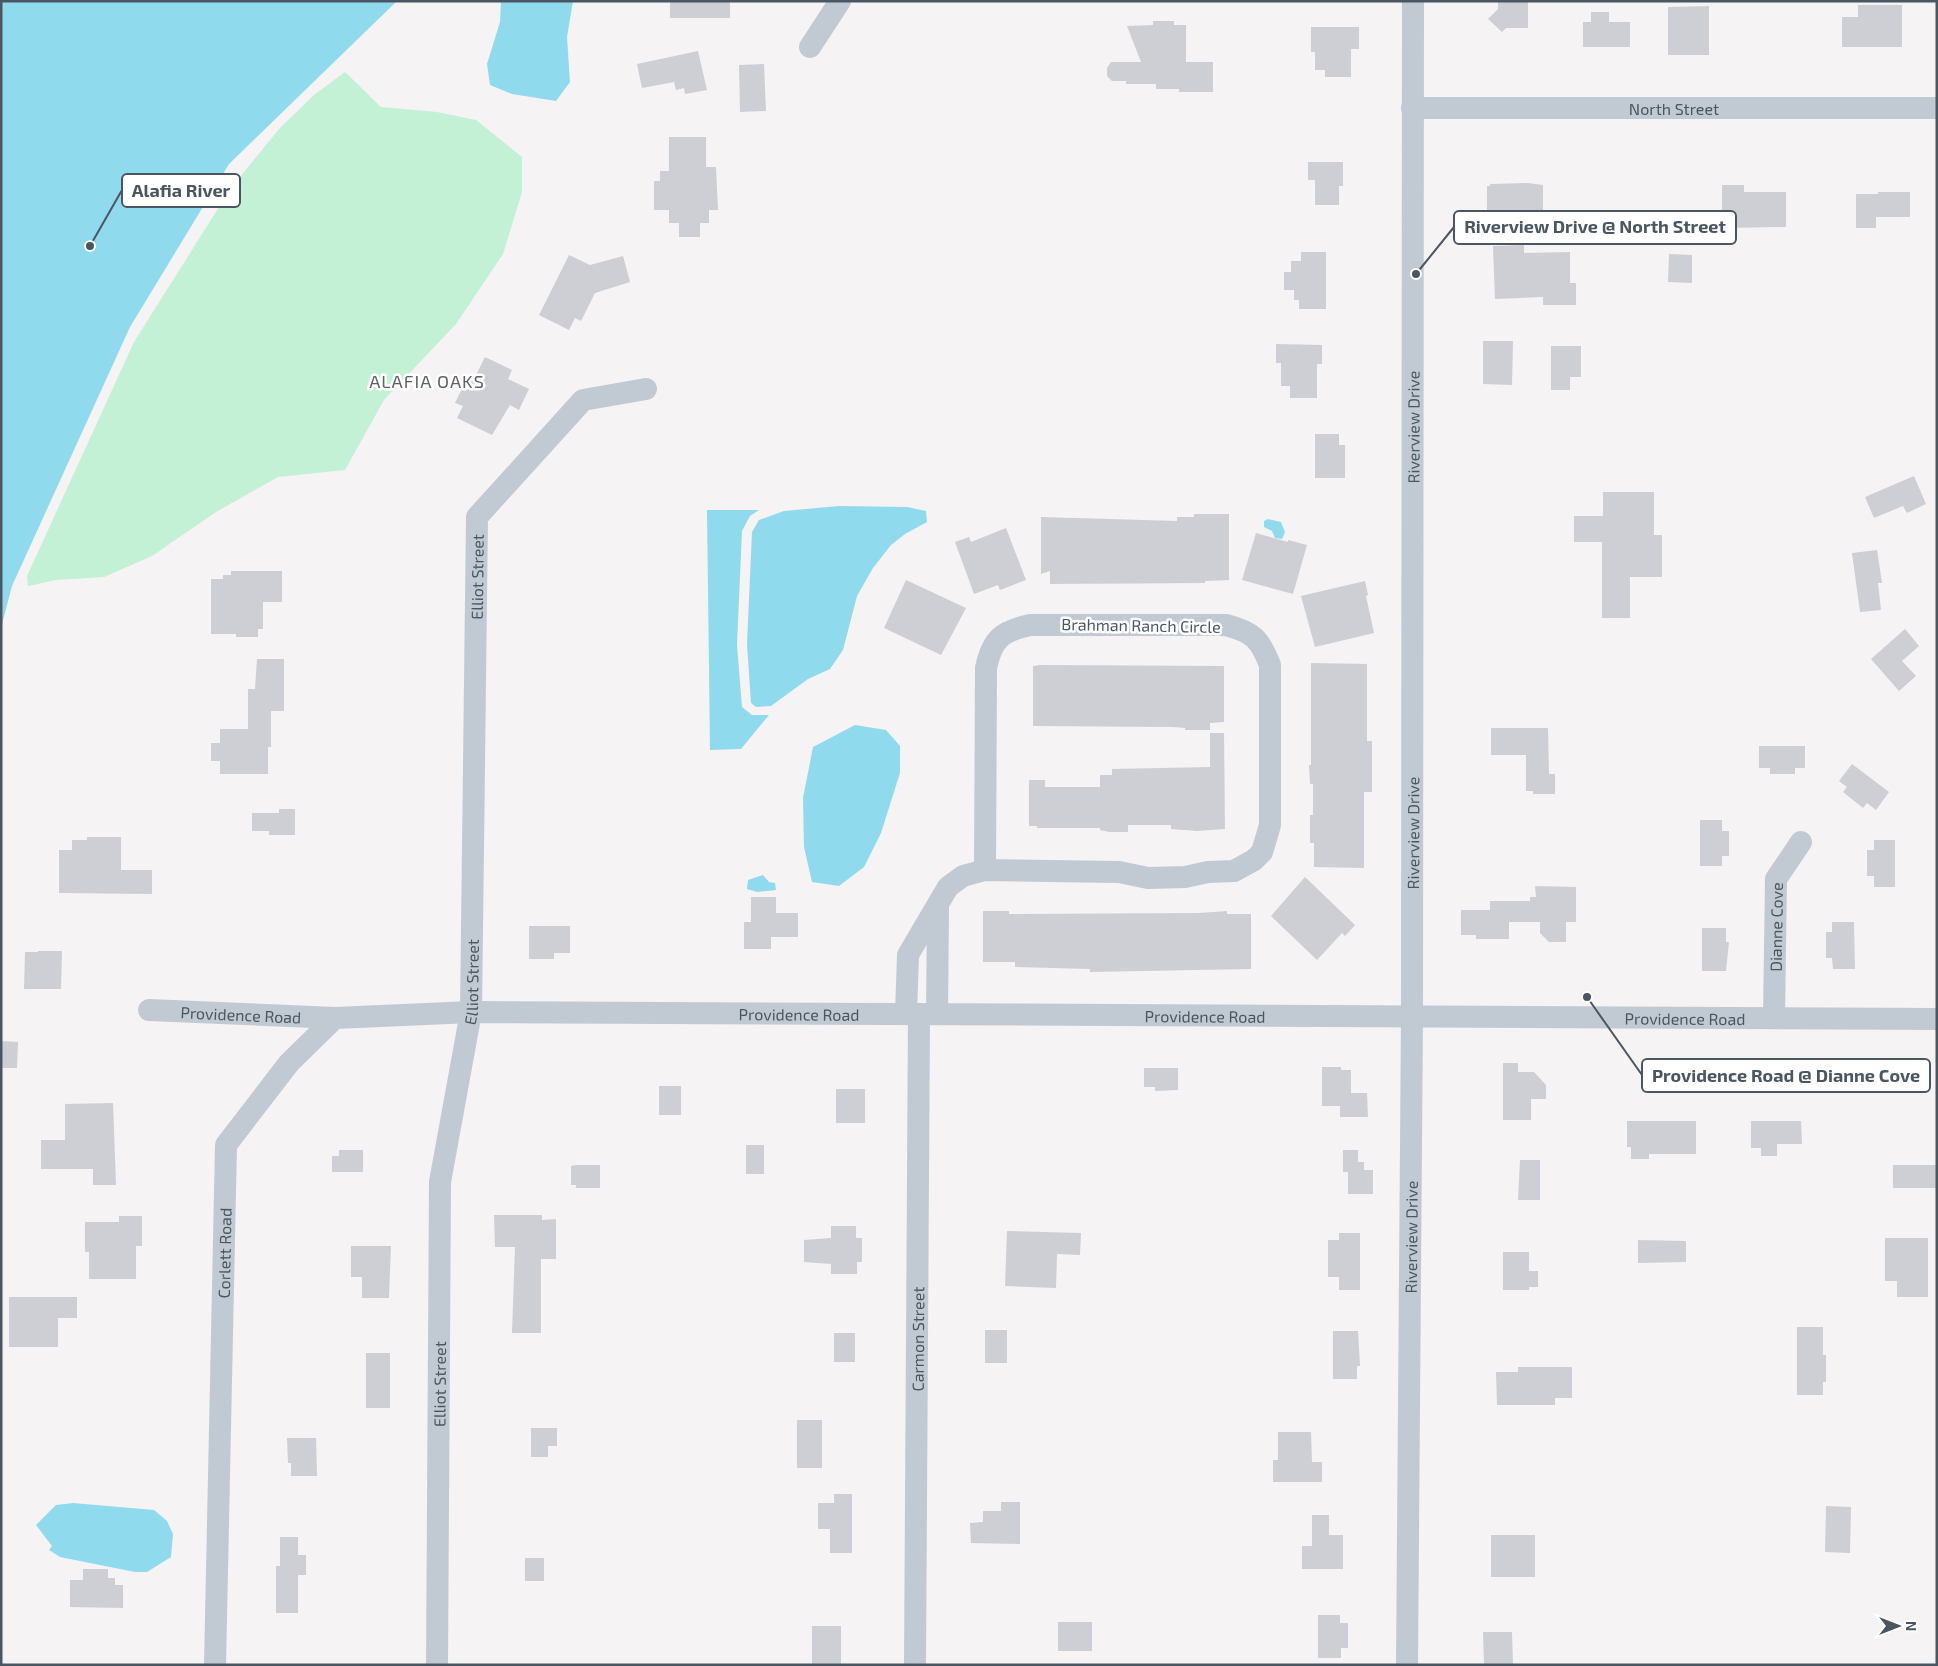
<svg xmlns="http://www.w3.org/2000/svg" width="1938" height="1666" font-family="'Exo 2',sans-serif">
	<style>
		.green { fill: #c3f1d5 }
		.water { fill: #90daee }
		.building { fill: #cdcfd5 }
		.lines { fill: none; stroke-linecap: round; stroke-linejoin: round }
		.minor { stroke: #c1cad2; stroke-width: 22 }
		.labels { text-anchor: middle; dominant-baseline: central; stroke-width: 5; stroke-linejoin: round; paint-order: stroke }
		.street-label { font-size: 16px; fill: #4a5661; stroke: #fff }
		.neighbourhood-label { font-size: 18px; letter-spacing: 1px; fill: #5f6368; stroke: #fff }
		.leader { fill: none; stroke: #4a5661; stroke-width: 2 }
		.callout-dot { fill: #4a5661; stroke: #fff; stroke-width: 2 }
		.callout { fill: #fff; stroke: #4a5661; stroke-width: 2 }
		.callout-label { font-size: 18px; text-anchor: middle; font-weight: bold; fill: #4a5661 }
	</style>
	<rect width="100%" height="100%" fill="#f5f3f3"/>
	<polygon class="green" points="345,72 381,107 437,112 476,120 522,157 522,192 503,254 456,324 384,400 345,470 278,477 216,512 152,556 104,577 56,580 28,586 27,576 134,342 231,188 279,129 314,95"/>
	<g class="water">
		<polygon points="1,1 397,1 229,164 130,327 12,586 1,628"/>
		<polygon points="501,1 573,1 567,37 570,82 556,101 512,94 490,85 487,64 500,22"/>
		<polygon points="839,506 907,507 926,511 927,522 905,534 891,545 873,568 857,596 843,650 830,669 808,679 771,706 756,707 751,703 747,644 752,532 759,520 784,511"/>
		<polygon points="707,510 759,510 750,516 742,531 737,645 742,707 752,715 769,715 741,749 710,750"/>
		<polygon points="1268,519 1281,522 1285,532 1282,539 1275,538 1272,531 1264,527 1264,521"/>
		<polygon points="855,725 886,730 900,746 900,773 881,833 864,867 839,886 812,882 804,847 803,798 813,747"/>
		<polygon points="763,875 769,882 775,883 776,890 757,892 747,889 748,880"/>
		<polygon points="73,1503 154,1510 167,1521 173,1534 171,1557 147,1572 135,1572 60,1557 49,1550 52,1546 36,1525 56,1505"/>
	</g>
	<g class="building">
		<rect x="670" y="1" width="60" height="17"/>
		<polygon points="1498,1 1528,1 1528,28 1506,28 1502,32 1488,19 1498,9"/>
		<polygon points="1858,5 1902,5 1902,47 1842,47 1842,17 1858,17"/>
		<polygon points="1709,6 1709,55 1668,55 1668,7"/>
		<polygon points="1591,12 1609,12 1609,22 1630,22 1630,47 1583,47 1583,22 1591,22"/>
		<polygon points="1153,21 1174,21 1174,25 1186,25 1186,62 1213,62 1213,92 1179,92 1179,89 1156,89 1156,84 1126,84 1126,81 1112,81 1107,76 1107,68 1111,62 1141,62 1127,26 1153,25"/>
		<polygon points="1311,27 1359,27 1359,49 1351,49 1351,77 1325,77 1325,70 1315,70 1315,52 1311,52"/>
		<polygon points="698,51 707,90 685,94 684,88 676,90 674,82 642,88 637,64"/>
		<polygon points="764,64 766,111 740,112 739,65"/>
		<polygon points="669,137 706,137 706,167 716,167 718,210 709,210 709,223 700,223 700,237 679,237 679,223 669,223 669,210 654,210 654,181 660,181 660,171 669,171"/>
		<polygon points="1308,162 1343,162 1343,186 1339,186 1339,205 1315,205 1315,180 1308,180"/>
		<polygon points="1528,183 1543,185 1543,213 1490,214 1490,211 1487,211 1487,186 1490,186 1490,184"/>
		<polygon points="1722,185 1744,185 1744,192 1786,192 1786,227 1722,228"/>
		<polygon points="1878,192 1910,192 1910,217 1876,217 1876,228 1856,228 1856,194 1878,194"/>
		<polygon points="1524,245 1524,253 1570,252 1570,283 1576,283 1576,305 1543,305 1543,297 1495,299 1493,246"/>
		<polygon points="1301,252 1326,252 1326,309 1299,309 1299,300 1294,300 1294,290 1284,290 1284,272 1291,272 1291,261 1301,261"/>
		<polygon points="1669,254 1692,255 1692,283 1668,282"/>
		<polygon points="569,255 590,265 623,256 630,282 595,293 581,321 575,318 569,330 539,315"/>
		<polygon points="1483,341 1513,341 1512,385 1483,384"/>
		<polygon points="1276,344 1322,345 1322,364 1317,364 1317,398 1290,398 1290,386 1281,386 1281,363 1276,363"/>
		<polygon points="1551,346 1581,346 1581,377 1570,377 1570,390 1551,390"/>
		<polygon points="485,357 512,370 508,379 529,389 519,410 510,405 492,435 457,418 463,406 455,403 467,378 473,381"/>
		<polygon points="1315,434 1339,434 1339,445 1345,445 1345,478 1315,478"/>
		<polygon points="1914,476 1926,504 1907,513 1903,506 1874,518 1865,497"/>
		<polygon points="1603,492 1654,492 1654,535 1662,535 1662,577 1630,577 1630,618 1602,618 1602,542 1574,542 1574,516 1603,516"/>
		<polygon points="1194,514 1229,514 1229,580 1205,581 1205,583 1050,584 1050,571 1041,574 1041,517 1177,521 1177,517 1194,517"/>
		<polygon points="1006,528 1026,580 1000,590 998,585 974,594 955,542 969,537 971,542"/>
		<polygon points="1256,533 1288,542 1288,540 1307,545 1293,594 1242,580"/>
		<polygon points="1877,550 1882,583 1878,583 1881,610 1860,612 1852,553"/>
		<polygon points="231,571 282,571 282,602 263,602 263,629 258,629 258,637 236,637 236,634 211,634 211,579 223,579 223,575 231,575"/>
		<polygon points="906,580 966,608 941,655 884,628"/>
		<polygon points="1365,581 1368,595 1366,596 1374,633 1315,647 1301,596"/>
		<polygon points="1905,629 1919,646 1902,661 1916,676 1899,691 1871,659"/>
		<polygon points="257,659 284,659 284,711 271,711 271,747 268,747 268,774 220,774 220,761 211,761 211,743 220,743 220,729 248,729 248,689 255,689"/>
		<polygon points="1311,663 1367,664 1367,741 1372,741 1372,792 1364,792 1364,868 1314,867 1314,843 1310,843 1310,815 1313,815 1313,784 1310,784 1309,765 1311,765"/>
		<polygon points="1040,665 1224,666 1224,722 1210,723 1210,730 1185,730 1185,728 1173,727 1033,726 1033,666"/>
		<polygon points="1491,728 1548,728 1549,774 1555,774 1555,794 1533,794 1533,791 1526,791 1526,755 1491,755"/>
		<polygon points="1210,733 1224,733 1225,829 1197,831 1171,829 1171,825 1128,825 1128,832 1109,832 1100,830 1100,828 1037,828 1037,826 1029,826 1029,780 1045,780 1045,787 1100,787 1100,775 1112,775 1112,769 1210,767"/>
		<polygon points="1759,746 1805,746 1805,768 1795,768 1795,774 1770,774 1770,768 1759,768"/>
		<polygon points="1852,764 1889,792 1876,810 1867,803 1863,808 1843,792 1847,787 1839,781"/>
		<polygon points="279,809 295,809 295,835 269,835 269,831 252,831 252,813 279,813"/>
		<polygon points="1700,820 1722,820 1722,831 1729,831 1729,856 1722,856 1722,866 1700,866"/>
		<polygon points="87,837 121,837 121,870 152,870 152,894 59,893 59,850 72,850 72,840 87,840"/>
		<polygon points="1874,840 1895,840 1895,887 1874,887 1874,876 1867,876 1867,850 1874,850"/>
		<polygon points="1305,877 1355,925 1345,936 1342,933 1317,960 1271,916"/>
		<polygon points="1535,886 1576,887 1576,922 1566,922 1566,942 1549,942 1540,933 1540,922 1509,922 1509,939 1476,939 1476,935 1461,935 1461,910 1490,910 1490,901 1530,901 1530,897 1536,897"/>
		<polygon points="751,897 776,897 776,913 798,913 798,937 771,937 771,949 744,949 744,922 751,922"/>
		<polygon points="983,911 1009,911 1009,914 1199,913 1227,911 1227,914 1251,914 1251,969 1090,972 1090,969 1015,967 1015,962 983,962"/>
		<polygon points="1832,922 1854,922 1855,969 1833,969 1832,958 1826,958 1826,932 1832,932"/>
		<polygon points="529,926 570,926 570,953 554,953 554,959 529,959"/>
		<polygon points="1702,928 1726,928 1726,942 1729,942 1726,971 1702,971"/>
		<polygon points="38,951 62,951 61,989 24,989 25,952 38,952"/>
		<polygon points="1,1041 18,1042 17,1068 1,1068"/>
		<polygon points="1503,1063 1518,1063 1518,1072 1534,1072 1546,1085 1546,1099 1531,1099 1531,1120 1503,1120"/>
		<polygon points="1322,1067 1341,1067 1341,1070 1351,1070 1351,1093 1367,1093 1368,1117 1340,1117 1340,1106 1322,1106"/>
		<polygon points="1144,1068 1178,1068 1178,1090 1155,1091 1155,1087 1144,1087"/>
		<rect x="659" y="1086" width="22" height="29"/>
		<rect x="836" y="1089" width="29" height="34"/>
		<polygon points="113,1103 116,1185 93,1185 93,1169 41,1169 41,1140 65,1140 65,1104"/>
		<polygon points="1627,1121 1696,1121 1696,1154 1649,1154 1649,1159 1631,1159 1631,1147 1627,1147"/>
		<polygon points="1751,1121 1801,1121 1802,1144 1777,1144 1777,1156 1761,1156 1761,1148 1751,1148"/>
		<rect x="746" y="1145" width="18" height="29"/>
		<polygon points="339,1150 363,1150 363,1172 332,1172 332,1156 339,1156"/>
		<polygon points="1343,1150 1358,1150 1358,1162 1364,1162 1364,1170 1373,1170 1373,1194 1348,1194 1348,1172 1343,1172"/>
		<polygon points="1520,1160 1540,1160 1540,1200 1518,1200"/>
		<polygon points="576,1165 600,1165 600,1188 576,1188 576,1185 571,1185 571,1166"/>
		<rect x="1893" y="1165" width="44" height="23"/>
		<polygon points="494,1215 542,1215 542,1220 556,1219 556,1259 541,1259 541,1333 512,1333 515,1247 495,1247"/>
		<polygon points="119,1216 142,1216 142,1246 136,1246 136,1279 89,1279 89,1252 85,1252 85,1222 119,1222"/>
		<polygon points="831,1226 856,1226 856,1238 862,1238 862,1262 857,1262 857,1274 831,1274 831,1264 804,1262 804,1240 831,1238"/>
		<polygon points="1007,1231 1081,1233 1080,1255 1057,1254 1056,1288 1005,1286"/>
		<polygon points="1339,1233 1360,1233 1360,1290 1339,1290 1339,1277 1328,1277 1328,1240 1339,1240"/>
		<polygon points="1885,1238 1928,1238 1928,1297 1897,1297 1897,1281 1885,1281"/>
		<polygon points="1638,1240 1686,1241 1686,1262 1638,1263"/>
		<polygon points="351,1246 391,1246 389,1298 362,1298 362,1277 351,1277"/>
		<polygon points="1503,1252 1529,1252 1529,1271 1538,1271 1538,1287 1529,1287 1529,1290 1503,1290"/>
		<polygon points="9,1297 77,1297 77,1318 58,1318 58,1347 9,1347"/>
		<polygon points="1797,1327 1823,1327 1823,1355 1826,1355 1826,1382 1823,1382 1823,1395 1797,1395"/>
		<rect x="985" y="1330" width="22" height="33"/>
		<polygon points="1333,1331 1358,1331 1360,1366 1357,1366 1357,1379 1333,1379"/>
		<rect x="834" y="1333" width="21" height="29"/>
		<rect x="366" y="1353" width="24" height="55"/>
		<polygon points="1518,1367 1572,1367 1572,1398 1555,1398 1555,1405 1497,1405 1496,1372 1518,1372"/>
		<rect x="797" y="1420" width="25" height="48"/>
		<polygon points="531,1428 557,1428 557,1446 548,1446 548,1457 531,1457"/>
		<polygon points="1278,1432 1311,1432 1312,1462 1322,1462 1322,1482 1273,1482 1273,1460 1278,1460"/>
		<polygon points="287,1438 316,1438 317,1476 291,1476 291,1463 288,1463"/>
		<polygon points="834,1494 852,1494 852,1553 830,1553 830,1529 818,1529 818,1503 834,1503"/>
		<polygon points="1001,1502 1020,1502 1020,1544 971,1543 970,1523 983,1522 983,1511 1001,1511"/>
		<polygon points="1826,1506 1851,1507 1850,1553 1825,1552"/>
		<polygon points="1312,1515 1329,1515 1329,1535 1343,1535 1343,1569 1302,1569 1302,1546 1312,1546"/>
		<rect x="1491" y="1535" width="44" height="42"/>
		<polygon points="280,1537 298,1537 298,1555 306,1555 306,1575 298,1575 298,1613 276,1613 276,1566 280,1566"/>
		<rect x="525" y="1558" width="19" height="23"/>
		<polygon points="83,1569 108,1569 108,1578 115,1578 115,1585 123,1585 123,1608 70,1607 70,1580 83,1580"/>
		<polygon points="1318,1615 1340,1615 1340,1623 1348,1623 1348,1648 1341,1648 1341,1658 1318,1658"/>
		<rect x="1058" y="1622" width="34" height="29"/>
		<rect x="812" y="1626" width="29" height="39"/>
		<polygon points="1483,1632 1512,1632 1513,1665 1484,1665"/>
	</g>
	<g class="lines">
		<g class="minor">
			<polyline points="810,47 840,1"/>
			<path id="s1" d="M1412 108H1937"/>
			<path id="s2" d="M149 1010 335 1018"/>
			<path d="M906 1014 908 955 948 887 963 876 985 870 1119 872 1148 878 1185 877 1208 872 1234 871 1254 860 1262 852 1270 825V665C1260 639 1253 632 1226 625H1030C1002 631 992 639 986 668L985 870"/>
			<polyline points="937,1014 938,906"/>
			<path id="s3" d="M1774 1018 1776 879 1801 842"/>
			<path id="s4" d="M215 1665 226 1145 289 1063 335 1018 471 1012 1937 1019"/>
			<path id="s5" d="M437 1665 440 1182 471 1012 477 517 583 400 646 389"/>
			<path id="s6" d="M915 1665 919 1014"/>
			<path id="s7" d="M1407 1665 1412 1016 1413 1"/>
		</g>
	</g>
	<g class="labels">
		<g class="street-label">
			<text stroke="none"><textPath href="#s1" startOffset="262">North Street</textPath></text>
			<text stroke="none"><textPath href="#s7" startOffset="1238">Riverview Drive</textPath></text>
			<text stroke="none"><textPath href="#s5" startOffset="1091">Elliot Street</textPath></text>
			<text transform="translate(1141 625) rotate(1)">Brahman Ranch Circle</text>
			<text stroke="none"><textPath href="#s7" startOffset="832">Riverview Drive</textPath></text>
			<text stroke="none"><textPath href="#s3" startOffset="91">Dianne Cove</textPath></text>
			<text stroke="none"><textPath href="#s5" startOffset="686">Elliot Street</textPath></text>
			<text stroke="none"><textPath href="#s2" startOffset="92">Providence Road</textPath></text>
			<text stroke="none"><textPath href="#s4" startOffset="1152">Providence Road</textPath></text>
			<text stroke="none"><textPath href="#s4" startOffset="1558">Providence Road</textPath></text>
			<text stroke="none"><textPath href="#s4" startOffset="2038">Providence Road</textPath></text>
			<text stroke="none"><textPath href="#s7" startOffset="428">Riverview Drive</textPath></text>
			<text stroke="none"><textPath href="#s4" startOffset="412">Corlett Road</textPath></text>
			<text stroke="none"><textPath href="#s6" startOffset="326">Carmon Street</textPath></text>
			<text stroke="none"><textPath href="#s5" startOffset="281">Elliot Street</textPath></text>
		</g>
		<g class="neighbourhood-label">
			<text x="427" y="381">ALAFIA OAKS</text>
		</g>
	</g>
	<path class="leader" d="M90 246L122 190M1416 274L1454 227M1587 997L1642 1075"/>
	<g class="callout-dot">
		<circle cx="90" cy="246" r="5"/>
		<circle cx="1416" cy="274" r="5"/>
		<circle cx="1587" cy="997" r="5"/>
	</g>
	<g class="callout">
		<rect x="122" y="174" width="118" height="33" rx="5"/>
		<rect x="1454" y="211" width="282" height="33" rx="5"/>
		<rect x="1642" y="1059" width="288" height="33" rx="5"/>
	</g>
	<g class="callout-label">
		<text x="181" y="197">Alafia River</text>
		<text x="1595" y="233">Riverview Drive @ North Street</text>
		<text x="1786" y="1082">Providence Road @ Dianne Cove</text>
	</g>
	<rect width="1938" height="1666" fill="none" stroke="#4a5661" stroke-width="5"/>
	<g transform="translate(1898 1626) rotate(90)" stroke="#ffffff" stroke-width="4" paint-order="stroke">
	<path d="M0-4L9 19L0 12L-9 19Z" fill="#4a5661"/>
	<text y="-8" font-size="14" font-weight="bold" text-anchor="middle" fill="#4a5661">N</text>
	</g>
</svg>
